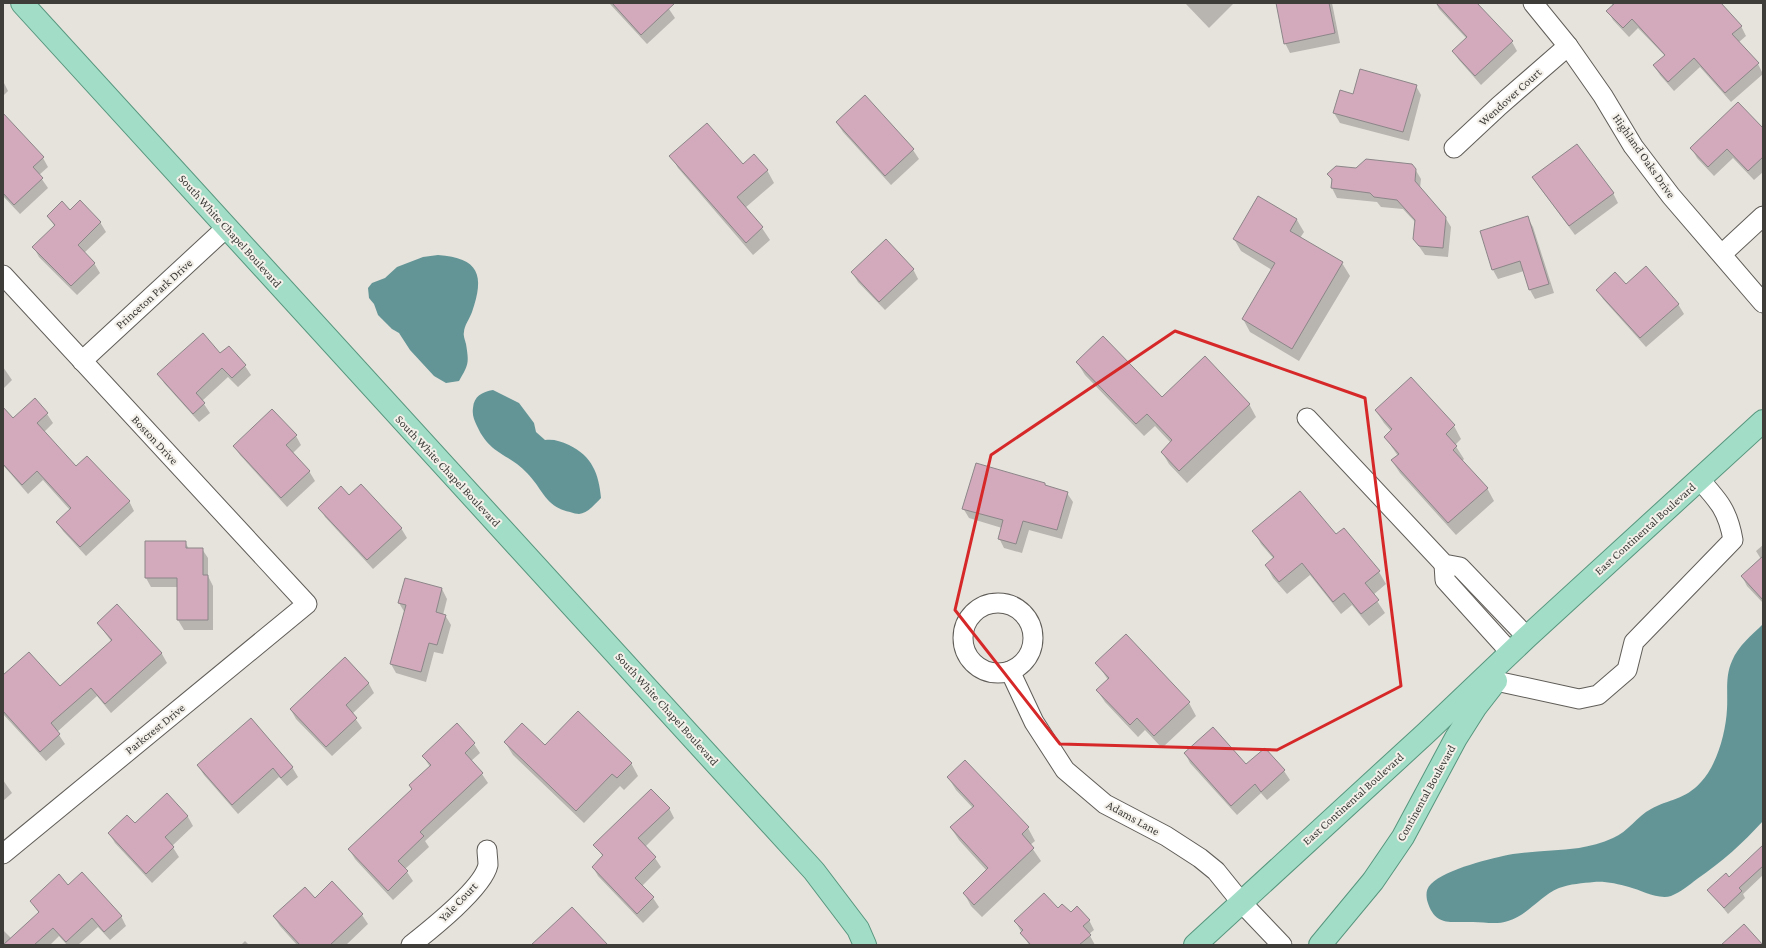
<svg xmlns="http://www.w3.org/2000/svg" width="1766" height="948" font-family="'Crimson Pro',serif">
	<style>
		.water { fill: #639596 }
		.shadow { fill: #0003 }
		.building { fill: #d3aabb; stroke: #8c8689 }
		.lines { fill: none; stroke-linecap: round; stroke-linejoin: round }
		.minor-casing { stroke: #605d58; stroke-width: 21 }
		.major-casing { stroke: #57967e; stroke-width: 24 }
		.minor { stroke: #fff; stroke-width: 19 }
		.major { stroke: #a2ddc7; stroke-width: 22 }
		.marked { fill: none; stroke: #d62828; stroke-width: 3; stroke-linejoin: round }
		.labels { text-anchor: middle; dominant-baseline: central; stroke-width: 4; stroke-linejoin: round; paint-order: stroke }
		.street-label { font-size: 12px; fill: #3e3d3a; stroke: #f3efe9 }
	</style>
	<rect width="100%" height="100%" fill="#e6e2dc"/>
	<g class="water">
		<path d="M438 255C479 258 485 275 472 312 470 318 464 326 464 332 463 335 465 340 466 344 469 363 469 364 459 381L446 383 434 376 410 350 399 333 392 329 378 315 374 304 369 298 368 288 372 283 385 278 397 267 423 257Z"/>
		<path d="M493 390 519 403 534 423 536 432 545 440C554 439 560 441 569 445 592 456 599 474 601 498 595 504 588 513 579 514 577 514 573 513 570 512 545 507 543 489 527 473 508 453 490 455 477 426 474 420 472 415 473 408 474 396 482 392 493 390Z"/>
		<path d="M1763 624V821C1743 843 1722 862 1697 879 1689 885 1681 892 1671 896 1658 900 1641 890 1629 887 1618 884 1605 881 1594 882 1583 883 1570 884 1559 888 1540 896 1528 915 1508 921 1496 925 1485 922 1473 922 1451 921 1435 928 1427 900 1426 894 1426 889 1431 884 1446 869 1492 858 1513 854 1535 851 1557 851 1579 848 1590 846 1602 843 1613 838 1628 832 1637 816 1651 809 1669 799 1685 800 1701 782 1717 765 1726 732 1727 709 1728 693 1725 676 1732 661 1738 646 1752 635 1763 624Z"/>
	</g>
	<g class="shadow">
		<polygon points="609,3 665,3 675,18 647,44"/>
		<polygon points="1185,3 1234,3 1209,28"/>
		<polygon points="1282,3 1332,3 1340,43 1290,53 1285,43"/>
		<polygon points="1436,3 1476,3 1512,42 1517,51 1481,85 1459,60 1453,51 1466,38 1439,9"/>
		<polygon points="1611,3 1711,3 1741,26 1746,36 1739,42 1758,64 1763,74 1731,102 1700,67 1674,91 1660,75 1654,66 1665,56 1638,28 1629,37 1613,20 1608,11 1613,6"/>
		<polygon points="3,81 8,91 3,96"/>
		<polygon points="1416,86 1421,95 1409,141 1340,123 1334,113 1354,95"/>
		<polygon points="837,123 913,150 919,159 891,185 843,132"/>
		<polygon points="3,130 43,158 48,167 39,175 48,188 20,214 3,196"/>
		<polygon points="1763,130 1763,172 1754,180 1733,158 1714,176 1697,158 1692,149"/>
		<polygon points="671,156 743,165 767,170 774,183 745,208 762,228 770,240 753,255 678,168"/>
		<polygon points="1356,169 1415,169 1421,179 1420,188 1445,217 1451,227 1448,257 1425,255 1414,239 1416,223 1403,209 1381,207 1377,202 1337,198 1332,188 1332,181 1328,174"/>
		<polygon points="1533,178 1613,193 1618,203 1575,235"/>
		<polygon points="70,211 100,222 106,232 84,253 94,263 100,273 77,295 39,257 34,248 55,227 48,216"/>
		<polygon points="1527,217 1533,227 1554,293 1535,299 1530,290 1524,271 1498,279 1493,270"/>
		<polygon points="1297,220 1304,232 1300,238 1342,263 1350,276 1299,361 1250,332 1243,319 1272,270 1241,251 1234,239"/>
		<polygon points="913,269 918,279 885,310 858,282 852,272"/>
		<polygon points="1598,290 1678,304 1684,314 1646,347 1603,299"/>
		<polygon points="229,347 245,366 251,375 238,387 228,377 202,401 210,413 199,422 164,383 159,374 220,354"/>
		<polygon points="1077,362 1162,399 1249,404 1256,417 1187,483 1169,464 1162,452 1171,443 1155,426 1144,436 1085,375"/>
		<polygon points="3,367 12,380 3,389"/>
		<polygon points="1411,379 1454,426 1461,439 1455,445 1464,459 1462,461 1487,488 1494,501 1456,535 1400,473 1392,461 1398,456 1385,437 1391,431 1384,423 1376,411"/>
		<polygon points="35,400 47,414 53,423 44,432 76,468 129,501 134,511 86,556 63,531 57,522 70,510 43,480 28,494 3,465 3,408 13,419"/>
		<polygon points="296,436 301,445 293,453 309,471 315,481 287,507 240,455 234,446"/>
		<polygon points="1045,484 1046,486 1067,493 1073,502 1062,539 1029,530 1022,553 1004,548 999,538 1002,528 969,518 963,508"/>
		<polygon points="320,508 401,528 407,538 373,569 325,517"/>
		<polygon points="1344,529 1379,572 1386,584 1373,595 1385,613 1369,626 1352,605 1341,614 1310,575 1287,594 1273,578 1266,565 1274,559 1261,544 1254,531 1336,536"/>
		<polygon points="185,542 189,549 202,549 208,558 208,576 213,586 213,630 184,630 178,620 178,587 151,587 146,578"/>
		<polygon points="1763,545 1763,603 1747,586 1742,576 1761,559 1756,551"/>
		<polygon points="442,589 447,599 443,615 445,615 451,625 443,654 434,652 426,682 396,673 391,664 405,613 399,603"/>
		<polygon points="117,606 162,654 167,663 111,713 97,696 57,732 65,744 46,761 3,714 3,677 60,687 111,641 98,623"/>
		<polygon points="345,658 369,684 374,693 352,714 362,728 332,756 296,719 291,710"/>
		<polygon points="1097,663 1189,703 1196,716 1162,748 1145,730 1138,737 1105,702 1097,690 1108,680"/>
		<polygon points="505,742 546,746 631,763 638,776 624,790 620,786 584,823 513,755"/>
		<polygon points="474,744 480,753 471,761 482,774 488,783 425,841 429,847 405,869 413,881 393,900 355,859 349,849 412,790 410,786 430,767 423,756"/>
		<polygon points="1265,749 1284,771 1290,780 1267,800 1261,793 1237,815 1190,763 1185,753 1246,766"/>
		<polygon points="965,762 1028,828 1035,841 1030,845 1041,861 982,917 971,906 964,893 987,871 959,840 951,828 973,808 956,790 948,777"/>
		<polygon points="198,766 292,767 298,777 287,786 279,777 238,814 204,775"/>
		<polygon points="3,780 12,793 3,801"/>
		<polygon points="167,794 188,817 193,826 172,846 179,857 152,883 115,843 109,833 134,825"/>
		<polygon points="669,808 674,818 645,847 655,858 661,867 642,886 653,898 659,907 643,923 598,876 593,867 603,857 595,845"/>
		<polygon points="1763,846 1763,875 1743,894 1745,898 1728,914 1709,890 1729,878"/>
		<polygon points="332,883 362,915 368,924 346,945 297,945 280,926 274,917 315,899"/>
		<polygon points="68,886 121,916 126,926 110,940 98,927 78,945 67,945 59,936 50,945 3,945 3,933 4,931 11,938 39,913 31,901"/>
		<polygon points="1057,909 1089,920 1094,930 1089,934 1095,945 1029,945 1015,921"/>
		<polygon points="245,941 249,945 241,945"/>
	</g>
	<g class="building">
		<polygon points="612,3 675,3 641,35"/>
		<polygon points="1276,3 1329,3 1335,33 1284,44"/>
		<polygon points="1436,3 1477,3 1513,41 1475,76 1452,51 1467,37"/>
		<polygon points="1615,3 1721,3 1742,26 1732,34 1759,63 1725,93 1694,58 1668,82 1653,65 1665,55 1632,19 1623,28 1606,11"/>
		<polygon points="1360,69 1417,85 1403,132 1333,113 1340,90 1353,94"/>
		<polygon points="865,95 914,149 885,176 836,122"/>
		<polygon points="1738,102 1763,128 1763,157 1748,171 1727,149 1708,167 1690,148"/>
		<polygon points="3,113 44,157 33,167 43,178 14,205 3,193"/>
		<polygon points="707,123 743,164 754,154 768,170 737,197 763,227 746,243 669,156"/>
		<polygon points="1577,144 1614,193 1569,226 1532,177"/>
		<polygon points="1366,159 1412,164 1416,169 1415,181 1446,217 1443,248 1419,246 1413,239 1415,220 1397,200 1374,197 1370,193 1331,188 1332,179 1327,174 1336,166 1356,168"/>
		<polygon points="1258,196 1297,219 1290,231 1343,262 1292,349 1242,319 1275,263 1233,239"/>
		<polygon points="80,200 101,222 78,245 95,263 71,286 32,247 55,225 47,216 62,201 70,210"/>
		<polygon points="1528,216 1549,284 1529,290 1520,261 1492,270 1480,231"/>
		<polygon points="886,239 914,269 879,302 851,272"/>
		<polygon points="1646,266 1679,304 1640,338 1596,290 1615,272 1626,284"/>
		<polygon points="203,333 220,353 229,346 246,365 232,378 222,368 196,393 205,403 193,414 157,374"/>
		<polygon points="1103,336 1162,397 1205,356 1250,404 1179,471 1161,452 1172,440 1147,414 1136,424 1076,362"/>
		<polygon points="1411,377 1455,425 1446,434 1457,446 1453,450 1488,488 1448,523 1391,460 1399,454 1384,437 1392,429 1375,410"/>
		<polygon points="35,398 48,413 37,423 76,466 87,456 130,501 80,547 56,522 71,508 37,471 22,485 3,464 3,407 13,418"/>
		<polygon points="272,409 297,435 286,445 310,471 281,498 233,446"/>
		<polygon points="976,463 1045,483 1045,485 1068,492 1057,530 1023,521 1016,544 998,539 1003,520 962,509"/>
		<polygon points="361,484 402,528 367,560 318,508 341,486 349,495"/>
		<polygon points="1300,491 1336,534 1344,528 1380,571 1365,583 1379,600 1361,614 1344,593 1333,602 1302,563 1279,582 1265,565 1274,557 1252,531"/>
		<polygon points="145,541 186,541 186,548 203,548 203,575 208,575 208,620 177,620 177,578 145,578"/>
		<polygon points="1763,556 1763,600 1741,576"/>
		<polygon points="405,578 442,588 436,612 446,615 437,645 429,643 421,672 390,664 406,605 398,603"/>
		<polygon points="117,604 162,653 105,704 91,688 51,723 60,734 40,752 3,711 3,675 29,652 60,686 112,640 97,623"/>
		<polygon points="1126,634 1190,702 1154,736 1137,718 1130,725 1096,690 1109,678 1095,663"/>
		<polygon points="345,657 369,683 346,705 357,718 326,747 290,709"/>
		<polygon points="578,711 632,763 617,778 612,774 576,811 504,742 522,723 545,745"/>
		<polygon points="251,718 293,767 281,778 273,768 232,805 197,765"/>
		<polygon points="457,723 475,743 465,753 483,773 420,832 424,836 398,861 408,871 388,891 348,849 412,789 409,785 431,765 422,756"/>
		<polygon points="1213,727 1246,764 1265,748 1285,770 1261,792 1255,784 1231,806 1184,753"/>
		<polygon points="965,760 1029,827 1022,834 1034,848 974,905 963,893 988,868 950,827 974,806 947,777"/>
		<polygon points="651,789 670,808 638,838 656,857 635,878 654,897 637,914 592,867 603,855 593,845"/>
		<polygon points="167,793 188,816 165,837 174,847 146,874 108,833 127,815 135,823"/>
		<polygon points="1763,845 1763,866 1739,888 1742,891 1724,908 1707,890 1726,873 1729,877"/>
		<polygon points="82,872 122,916 104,932 92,918 66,942 53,928 34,945 3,945 39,912 30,901 59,874 68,885"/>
		<polygon points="332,881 363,914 330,945 300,945 273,916 305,887 315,898"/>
		<polygon points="1044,893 1058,908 1062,904 1071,912 1077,906 1090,920 1083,926 1091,935 1079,945 1031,945 1020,933 1023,930 1014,921"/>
		<polygon points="572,907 608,945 531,945"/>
		<polygon points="1744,924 1763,945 1721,945"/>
	</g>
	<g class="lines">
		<g class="minor-casing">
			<g id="minor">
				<polyline points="1533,3 1568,46 1603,96 1633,146 1671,196 1763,303"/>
				<polyline points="1454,148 1499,106 1568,46"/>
				<polyline points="1722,254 1763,216"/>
				<polyline points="3,275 307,604 3,854"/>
				<polyline points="82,361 227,227"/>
				<polyline points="1307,418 1444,564 1460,567 1527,637"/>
				<polyline points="1444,564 1445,580 1510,652"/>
				<circle cx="998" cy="638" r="35"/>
				<polyline points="1010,671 1034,722 1065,770 1105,804 1166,836 1200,858 1216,871 1241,902 1282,945"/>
				<path d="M1496 681 1579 699 1598 695 1627 670 1634 642 1733 540C1728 511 1719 501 1699 479"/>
				<path d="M411 945C430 930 483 888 488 865 488 860 487 854 487 850"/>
			</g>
		</g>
		<g class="major-casing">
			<g id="major">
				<polyline points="22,3 814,871 858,929 865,945"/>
				<polyline points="1195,945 1426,733 1527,637 1763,421"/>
				<polyline points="1320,945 1373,881 1403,837 1456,738 1475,708 1496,681"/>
			</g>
		</g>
		<use href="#minor" class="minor"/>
		<use href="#major" class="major"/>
	</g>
	<path class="marked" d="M1175 331 1365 398 1401 686 1277 750 1060 744 955 610 991 455Z"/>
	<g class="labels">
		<g class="street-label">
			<text transform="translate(1510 97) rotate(-42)">Wendover Court</text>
			<text transform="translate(1644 156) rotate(55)">Highland Oaks Drive</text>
			<text transform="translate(230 231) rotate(48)">South White Chapel Boulevard</text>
			<text transform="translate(154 294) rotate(-42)">Princeton Park Drive</text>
			<text transform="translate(155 440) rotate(47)">Boston Drive</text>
			<text transform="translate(448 471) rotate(47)">South White Chapel Boulevard</text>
			<text transform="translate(1645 529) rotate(-42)">East Continental Boulevard</text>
			<text transform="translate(667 709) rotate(48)">South White Chapel Boulevard</text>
			<text transform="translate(155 729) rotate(-39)">Parkcrest Drive</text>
			<text transform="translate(1426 793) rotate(-61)">Continental Boulevard</text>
			<text transform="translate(1353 799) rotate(-42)">East Continental Boulevard</text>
			<text transform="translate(1133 818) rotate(29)">Adams Lane</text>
			<text transform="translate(458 902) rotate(-46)">Yale Court</text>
		</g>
	</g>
	<rect width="1766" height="948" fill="none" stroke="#3e3d3a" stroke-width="8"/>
</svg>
